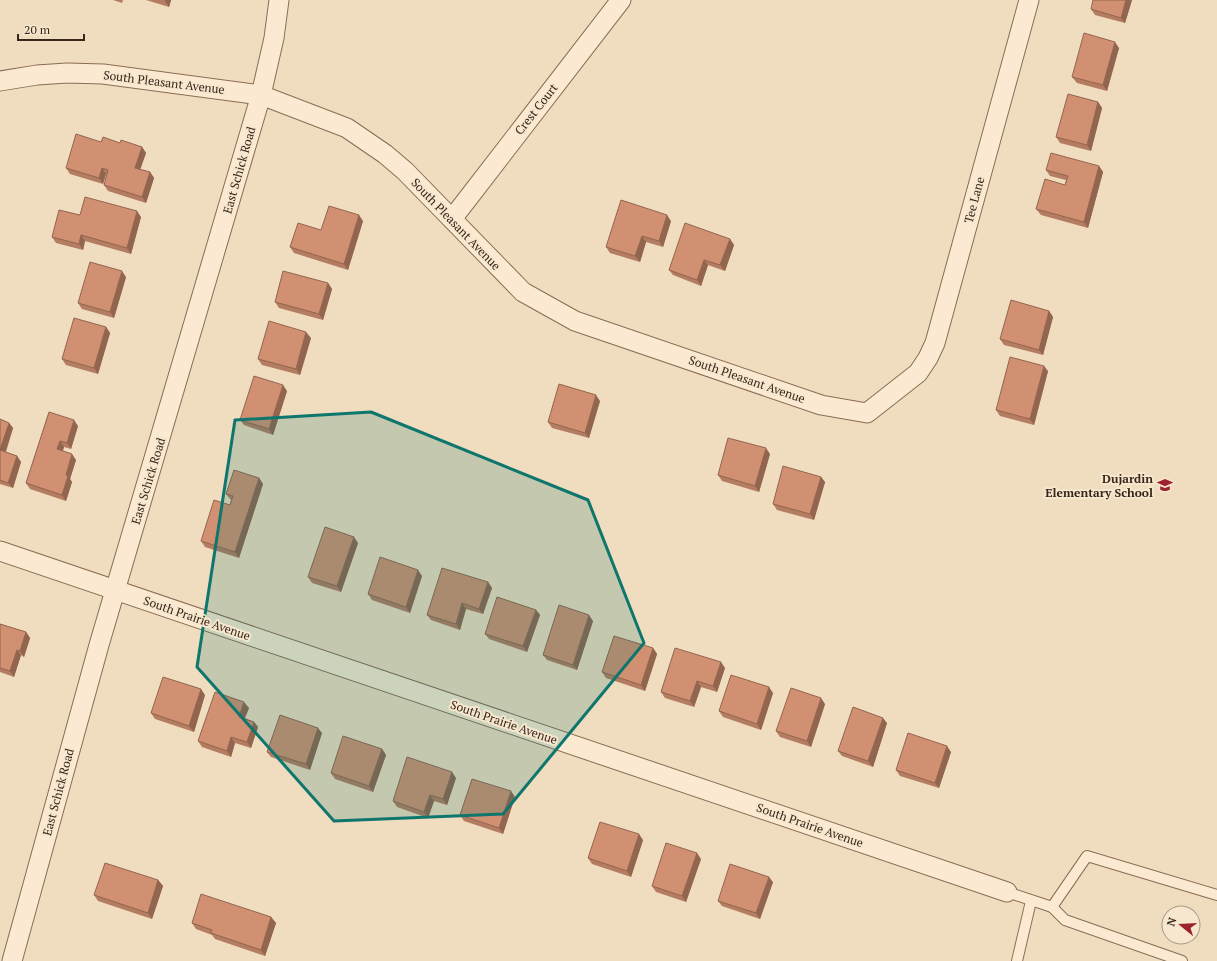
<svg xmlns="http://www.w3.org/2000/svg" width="1217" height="961" font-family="'PT Serif',serif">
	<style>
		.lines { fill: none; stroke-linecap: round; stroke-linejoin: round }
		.lane-casing { stroke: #8a6c55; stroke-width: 12 }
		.street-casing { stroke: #8a6c55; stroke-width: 21 }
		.lane { stroke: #fbead1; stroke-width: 10 }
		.street { stroke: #fbead1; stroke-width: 19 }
		.wall { fill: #b47c61 }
		.shaded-wall { fill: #92654f }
		.building { fill: #d19071; stroke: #92654f }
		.marked { fill: #0f766e; fill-opacity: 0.2; stroke: #0f766e; stroke-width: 3; stroke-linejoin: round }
		.labels { text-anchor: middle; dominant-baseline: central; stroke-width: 4; stroke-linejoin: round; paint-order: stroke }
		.street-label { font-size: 12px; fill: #38261b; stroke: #f7e7ce }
		.poi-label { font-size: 12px; font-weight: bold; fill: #38261b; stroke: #f7e7ce; text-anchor: end }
	</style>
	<rect width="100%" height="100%" fill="#f0dcbe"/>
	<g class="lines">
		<g class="lane-casing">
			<g id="lane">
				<polyline points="1007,892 1052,907 1087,856 1217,895"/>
				<polyline points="1052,907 1065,920 1182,961"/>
				<polyline points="1017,961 1031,901"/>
			</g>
		</g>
		<g class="street-casing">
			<g id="street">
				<polyline points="0,81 37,75 67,73 103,74 261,95 347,128 385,154 405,171 523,292 575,321 821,405 867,413 918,373 928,358 935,343 1029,0"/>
				<polyline points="452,219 621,0"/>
				<polyline points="0,551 1007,892"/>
				<polyline points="12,961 99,645 261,95 274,38 279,0"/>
			</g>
		</g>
		<use href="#lane" class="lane"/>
		<use href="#street" class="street"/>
	</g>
	<g class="wall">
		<polygon points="113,0 123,0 122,3"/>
		<polygon points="146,0 171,0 169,7"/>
		<polygon points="1132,0 1125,23 1095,15 1091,9"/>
		<polygon points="1119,48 1107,91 1077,83 1072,77"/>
		<polygon points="1098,102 1102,108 1091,151 1060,143 1056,137"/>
		<polygon points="120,143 142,147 146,153 140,169 150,172 154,178 146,203 108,191 104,185 107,174 106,174 103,184 70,174 66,168"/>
		<polygon points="1099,166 1103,172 1088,228 1041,215 1036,209 1065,185 1066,180 1050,176 1046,170"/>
		<polygon points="80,215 141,217 131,254 85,241 83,250 56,243 52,237"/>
		<polygon points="363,221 348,270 294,253 290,247 321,230"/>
		<polygon points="671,221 663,247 646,242 640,262 610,253 606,247"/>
		<polygon points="730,239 734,245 725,271 708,265 701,286 673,275 669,270"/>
		<polygon points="126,277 114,318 82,309 78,303"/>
		<polygon points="328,283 332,289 323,320 279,308 275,302"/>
		<polygon points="1049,311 1053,317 1043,355 1004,345 1000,339"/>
		<polygon points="106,327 110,333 98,374 66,365 62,359"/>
		<polygon points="311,338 300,375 262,365 258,359"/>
		<polygon points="1048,371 1034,425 1000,416 996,410"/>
		<polygon points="287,391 273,435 244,425 240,420"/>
		<polygon points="600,401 589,438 552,428 548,422"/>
		<polygon points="49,412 78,426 71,449 64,447 63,451 76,460 70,479 72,482 66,501 30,489 26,483"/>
		<polygon points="0,419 9,423 13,428 6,452 17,456 21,462 13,488 0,484"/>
		<polygon points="770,454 759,492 722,481 718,475"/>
		<polygon points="821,477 825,482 814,520 777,510 773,504"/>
		<polygon points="259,478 263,484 239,558 205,547 201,541 230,505 231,500 226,494"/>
		<polygon points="358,543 341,592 312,583 308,577"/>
		<polygon points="422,576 410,613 372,600 368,594"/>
		<polygon points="488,582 492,588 483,614 466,609 460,630 431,620 427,615"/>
		<polygon points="536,610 540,615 527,652 489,639 485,634"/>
		<polygon points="593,621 577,670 547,660 543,655"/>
		<polygon points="0,624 26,632 30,638 24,657 21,655 14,677 0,672"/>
		<polygon points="653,648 657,654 645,691 606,678 602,672"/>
		<polygon points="725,668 717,692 701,687 694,707 665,698 661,692"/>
		<polygon points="773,693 761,730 723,717 719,711"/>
		<polygon points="205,695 194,732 155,719 151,713"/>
		<polygon points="825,704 811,747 780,737 776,731"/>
		<polygon points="249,708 245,718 254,722 258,727 251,748 235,743 231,757 202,747 198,741"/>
		<polygon points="887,723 873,767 842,756 838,751"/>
		<polygon points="322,733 310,770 271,757 267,752"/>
		<polygon points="382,749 386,755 373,792 335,779 331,773"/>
		<polygon points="951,752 939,788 900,776 896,770"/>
		<polygon points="456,778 447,805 434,801 428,818 397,807 393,801"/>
		<polygon points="515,797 503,834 464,821 460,815"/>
		<polygon points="643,840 631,877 592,864 588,858"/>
		<polygon points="701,859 686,902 656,892 652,886"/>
		<polygon points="158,880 163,886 152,919 98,901 94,895"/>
		<polygon points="773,882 760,919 722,906 718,901"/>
		<polygon points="271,917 276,923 265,956 215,939 212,935 196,929 192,923"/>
	</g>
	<g class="shaded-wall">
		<polygon points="165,0 171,0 169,7 165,1"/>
		<polygon points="1126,0 1132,0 1125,23 1121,18"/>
		<polygon points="1115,42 1119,48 1107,91 1103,85"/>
		<polygon points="1098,102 1102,108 1091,151 1087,145"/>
		<polygon points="142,147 146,153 139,173 135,168"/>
		<polygon points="1099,166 1103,172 1088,228 1084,222"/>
		<polygon points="102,168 106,174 103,184 99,178"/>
		<polygon points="150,172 154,178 146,203 142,197"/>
		<polygon points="137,211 141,217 131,254 127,248"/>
		<polygon points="359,215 363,221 348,270 344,264"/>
		<polygon points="667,215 671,221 663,247 659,241"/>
		<polygon points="81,235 85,241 83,250 79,244"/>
		<polygon points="642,236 646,242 640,262 635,256"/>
		<polygon points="730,239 734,245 725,271 720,265"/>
		<polygon points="704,260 708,265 701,286 697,280"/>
		<polygon points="122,271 126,277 114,318 110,312"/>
		<polygon points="328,283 332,289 323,320 319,314"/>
		<polygon points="1049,311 1053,317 1043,355 1039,350"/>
		<polygon points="106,327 110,333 98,374 94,368"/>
		<polygon points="306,332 311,338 300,375 296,369"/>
		<polygon points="1044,366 1048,371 1034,425 1030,419"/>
		<polygon points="283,385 287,391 273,435 269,429"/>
		<polygon points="596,395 600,401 589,438 585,433"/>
		<polygon points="74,420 78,426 71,449 67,443"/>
		<polygon points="9,423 13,428 4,456 0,450"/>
		<polygon points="60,441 64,447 61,455 57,449"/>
		<polygon points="766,448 770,454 759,492 755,486"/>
		<polygon points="72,454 76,460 70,479 72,482 66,501 62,495 66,475"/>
		<polygon points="17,456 21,462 13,488 8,483"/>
		<polygon points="821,477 825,482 814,520 810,514"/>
		<polygon points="259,478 263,484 239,558 235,552"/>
		<polygon points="354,537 358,543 341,592 337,586"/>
		<polygon points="418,570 422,576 410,613 406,607"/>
		<polygon points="488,582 492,588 483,614 479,609"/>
		<polygon points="462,603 466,609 460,630 456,624"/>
		<polygon points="536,610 540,615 527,652 523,646"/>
		<polygon points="589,615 593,621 577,670 573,665"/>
		<polygon points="26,632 30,638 24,657 20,651"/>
		<polygon points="653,648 657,654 645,691 641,685"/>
		<polygon points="17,650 21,655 14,677 10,671"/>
		<polygon points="721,662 725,668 717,692 713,686"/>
		<polygon points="697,681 701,687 694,707 690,701"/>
		<polygon points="769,687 773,693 761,730 757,724"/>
		<polygon points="201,689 205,695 194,732 189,726"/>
		<polygon points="821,698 825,704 811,747 807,741"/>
		<polygon points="244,702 249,708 243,722 239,717"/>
		<polygon points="883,718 887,723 873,767 868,761"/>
		<polygon points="254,722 258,727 251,748 247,742"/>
		<polygon points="318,728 322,733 310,770 306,764"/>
		<polygon points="231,737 235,743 231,757 227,751"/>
		<polygon points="947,746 951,752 939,788 935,783"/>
		<polygon points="382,749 386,755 373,792 369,786"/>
		<polygon points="452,772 456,778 447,805 443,799"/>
		<polygon points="511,791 515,797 503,834 499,828"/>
		<polygon points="430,795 434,801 428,818 424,812"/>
		<polygon points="639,834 643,840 631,877 627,871"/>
		<polygon points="697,853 701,859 686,902 682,896"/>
		<polygon points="769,877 773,882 760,919 756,913"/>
		<polygon points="158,880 163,886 152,919 148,913"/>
		<polygon points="271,917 276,923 265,956 261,950"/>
	</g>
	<g class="building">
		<polygon points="1093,0 1126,0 1121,18 1091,9"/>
		<polygon points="1084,33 1115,42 1103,85 1072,77"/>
		<polygon points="1068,94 1098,102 1087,145 1056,137"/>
		<polygon points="76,134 101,142 103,137 120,143 121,140 142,147 135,168 150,172 142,197 104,185 108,170 102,168 99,178 66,168"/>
		<polygon points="1051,153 1099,166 1084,222 1036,209 1045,179 1065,185 1068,176 1046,170"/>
		<polygon points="85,197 137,211 127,248 81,235 79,244 52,237 59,210 80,215"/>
		<polygon points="621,200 667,215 659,241 642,236 635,256 606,247"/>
		<polygon points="329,206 359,215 344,264 290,247 298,223 321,230"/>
		<polygon points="685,223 730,239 720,265 704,260 697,280 669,270"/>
		<polygon points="90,262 122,271 110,312 78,303"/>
		<polygon points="283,271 328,283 319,314 275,302"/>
		<polygon points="1011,300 1049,311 1039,350 1000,339"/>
		<polygon points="74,318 106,327 94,368 62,359"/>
		<polygon points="269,321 306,332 296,369 258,359"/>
		<polygon points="1010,357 1044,366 1030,419 996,410"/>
		<polygon points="254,376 283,385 269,429 240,420"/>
		<polygon points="559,384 596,395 585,433 548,422"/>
		<polygon points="49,412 74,420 67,443 60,441 57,449 72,454 66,475 68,476 62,495 26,483"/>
		<polygon points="0,419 9,423 0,450 17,456 8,483 0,480"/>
		<polygon points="728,438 766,448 755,486 718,475"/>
		<polygon points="783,466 821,477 810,514 773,504"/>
		<polygon points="234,470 259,478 235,552 201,541 214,500 230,505 233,496 226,494"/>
		<polygon points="325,527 354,537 337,586 308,577"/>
		<polygon points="380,557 418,570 406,607 368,594"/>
		<polygon points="442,568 488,582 479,609 462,603 456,624 427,615"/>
		<polygon points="497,597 536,610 523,646 485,634"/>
		<polygon points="559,605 589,615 573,665 543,655"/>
		<polygon points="0,624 26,632 20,651 17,650 10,671 0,668"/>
		<polygon points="614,636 653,648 641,685 602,672"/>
		<polygon points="675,648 721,662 713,686 697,681 690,701 661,692"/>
		<polygon points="731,675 769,687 757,724 719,711"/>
		<polygon points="163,677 201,689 189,726 151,713"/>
		<polygon points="791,688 821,698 807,741 776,731"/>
		<polygon points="215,692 244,702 239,717 254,722 247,742 231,737 227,751 198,741"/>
		<polygon points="853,707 883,718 868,761 838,751"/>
		<polygon points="280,715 318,728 306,764 267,752"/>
		<polygon points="908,733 947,746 935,783 896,770"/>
		<polygon points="343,736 382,749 369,786 331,773"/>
		<polygon points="407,757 452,772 443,799 430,795 424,812 393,801"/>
		<polygon points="472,779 511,791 499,828 460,815"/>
		<polygon points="600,822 639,834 627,871 588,858"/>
		<polygon points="666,843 697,853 682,896 652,886"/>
		<polygon points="105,863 158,880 148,913 94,895"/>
		<polygon points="730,864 769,877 756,913 718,901"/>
		<polygon points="201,894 271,917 261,950 211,933 212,930 192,923"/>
	</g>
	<path class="marked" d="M371 412 588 500 644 643 503 814 334 821 197 667 235 420Z"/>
	<defs>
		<g id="school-bare" transform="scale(1.2)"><path d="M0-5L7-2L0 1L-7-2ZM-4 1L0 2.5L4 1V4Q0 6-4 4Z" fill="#9c222f" stroke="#f7e7ce" stroke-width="2.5" paint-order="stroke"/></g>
	</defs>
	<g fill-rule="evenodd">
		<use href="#school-bare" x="1165" y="485"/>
	</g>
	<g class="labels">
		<g class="street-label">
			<text transform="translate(164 82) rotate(7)">South Pleasant Avenue</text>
			<text transform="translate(536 109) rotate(-52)">Crest Court</text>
			<text transform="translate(239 170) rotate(-74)">East Schick Road</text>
			<text transform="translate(974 200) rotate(-75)">Tee Lane</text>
			<text transform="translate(456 224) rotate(46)">South Pleasant Avenue</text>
			<text transform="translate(747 379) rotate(19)">South Pleasant Avenue</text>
			<text transform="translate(148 481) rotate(-73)">East Schick Road</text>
			<text transform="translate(197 618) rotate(19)">South Prairie Avenue</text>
			<text transform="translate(504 722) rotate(19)">South Prairie Avenue</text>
			<text transform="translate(58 792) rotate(-75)">East Schick Road</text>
			<text transform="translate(810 825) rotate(19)">South Prairie Avenue</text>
		</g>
		<g class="poi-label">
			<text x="1153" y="478">Dujardin<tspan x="1153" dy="14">Elementary School</tspan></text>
		</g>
	</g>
	<g transform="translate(1181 925) rotate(288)"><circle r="19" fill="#f7e7ce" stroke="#ab9a86"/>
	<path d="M0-3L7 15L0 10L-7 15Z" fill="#9c222f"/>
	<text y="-6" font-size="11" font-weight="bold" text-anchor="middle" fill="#38261b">N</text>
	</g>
	<path d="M18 34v6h66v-6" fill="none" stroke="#38261b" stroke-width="2"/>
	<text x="24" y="34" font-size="12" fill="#38261b" stroke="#f7e7ce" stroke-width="3" paint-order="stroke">20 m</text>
</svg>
